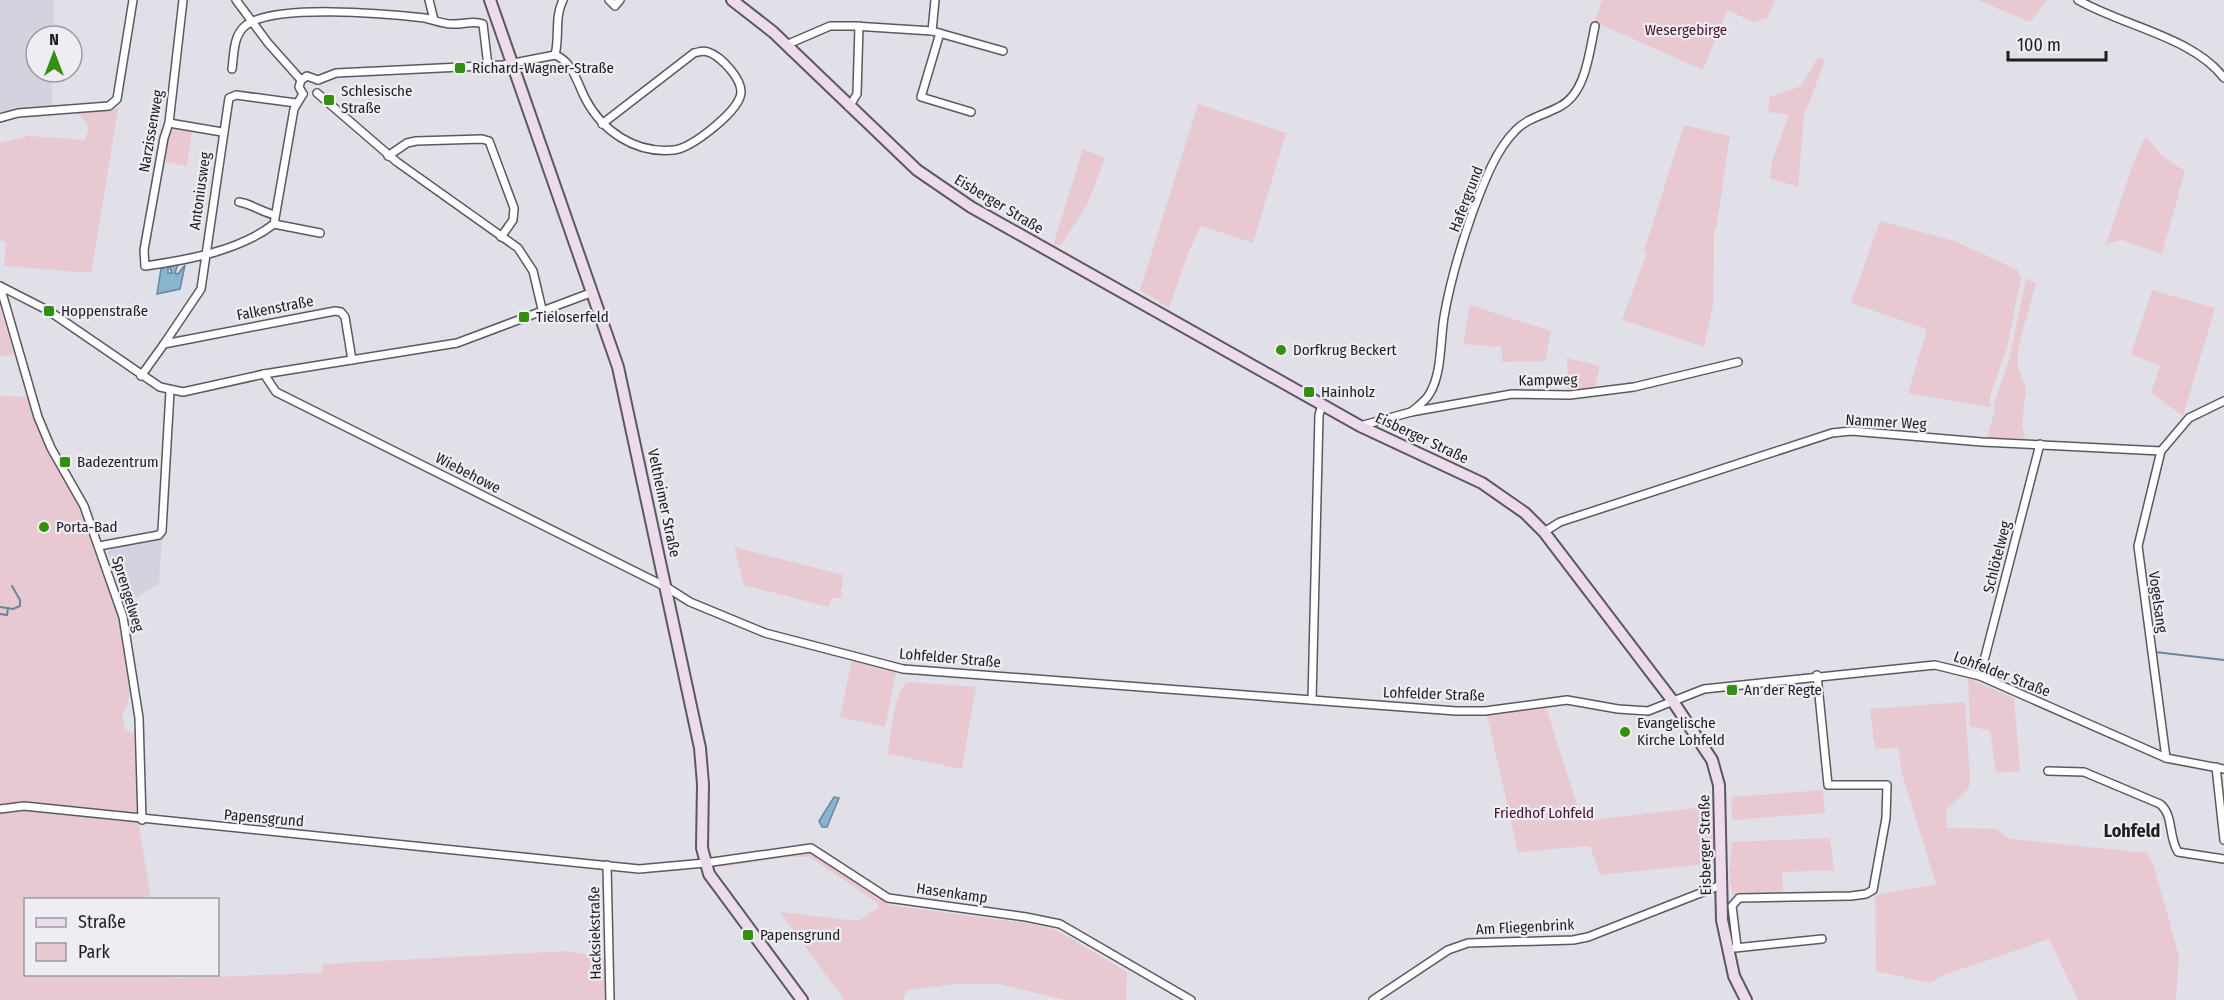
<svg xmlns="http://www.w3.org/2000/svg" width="2224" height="1000" font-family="'Fira Sans Condensed',sans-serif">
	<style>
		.built { fill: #d5d2e0 }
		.green { fill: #e8c9d2 }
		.water { fill: #87b5cf; stroke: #68879a; stroke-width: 1.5 }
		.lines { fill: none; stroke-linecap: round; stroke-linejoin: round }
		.stream { stroke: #68879a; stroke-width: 2 }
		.street-casing { stroke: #5b5960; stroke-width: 10 }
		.secondary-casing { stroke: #5b5960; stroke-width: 14 }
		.street { stroke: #fff; stroke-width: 7 }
		.secondary { stroke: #eedaed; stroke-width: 10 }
		.poi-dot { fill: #31910d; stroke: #eeedf4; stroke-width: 2 }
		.labels { text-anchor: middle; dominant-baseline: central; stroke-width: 4.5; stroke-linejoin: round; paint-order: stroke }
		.park-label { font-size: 15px; fill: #4b1029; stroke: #eeedf4 }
		.poi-label { font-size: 15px; fill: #1e1d20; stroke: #eeedf4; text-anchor: start }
		.street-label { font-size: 15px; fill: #1e1d20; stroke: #eeedf4 }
		.quarter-label { font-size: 18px; font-weight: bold; fill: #1e1d20; stroke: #eeedf4 }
	</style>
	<rect width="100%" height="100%" fill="#e1dfe7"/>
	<g class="built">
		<polygon points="0,0 54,0 54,36 36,36 36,72 53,72 52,108 23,110 0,115"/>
		<polygon points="162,539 159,584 127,603 108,553 110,549"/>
	</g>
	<g class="green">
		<polygon points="1602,0 1775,0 1767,18 1753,22 1727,10 1703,70 1595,22"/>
		<polygon points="1978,0 2047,0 2030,22"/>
		<polygon points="1818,57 1825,60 1804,116 1798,187 1770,178 1772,160 1789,115 1768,112 1770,97 1801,86"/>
		<polygon points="1198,104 1286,133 1253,243 1201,226 1189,251 1169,308 1140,290"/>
		<polygon points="109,108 118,109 91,273 4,266 6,242 0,240 0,143 28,136 85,140 89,126 77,112"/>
		<polygon points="1684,125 1730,136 1716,229 1714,229 1713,306 1704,347 1622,320 1647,253 1644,251"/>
		<polygon points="177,127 192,132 187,166 162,161 168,133"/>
		<polygon points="2146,136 2162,156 2185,171 2162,254 2122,240 2106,244 2135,159"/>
		<polygon points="1083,149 1105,158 1087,205 1061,245 1053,245"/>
		<polygon points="1880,221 1954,241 2018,270 2021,278 2007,348 1990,396 1990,407 1908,393 1927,329 1851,303"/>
		<polygon points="2026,279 2036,283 2018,349 2017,363 2026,389 2022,423 2025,438 1987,438 1995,410 1994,404 2009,360"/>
		<polygon points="2152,290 2215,308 2183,416 2151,393 2160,366 2131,354"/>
		<polygon points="1470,305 1551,331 1545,361 1502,362 1501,347 1463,344"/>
		<polygon points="0,307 14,355 0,356"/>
		<polygon points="1567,358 1600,366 1594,390 1568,393"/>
		<polygon points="0,396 27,397 44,438 69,481 94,542 120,617 130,688 128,703 122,716 125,730 136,735 137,815 151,899 26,900 26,974 173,974 174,978 321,973 323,964 568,951 606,959 608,1000 0,1000"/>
		<polygon points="734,547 843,575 841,598 831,598 829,607 744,585"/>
		<polygon points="852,660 896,671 885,727 840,717"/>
		<polygon points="1968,678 2014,698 2020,771 1996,773 1990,731 1970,726"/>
		<path d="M908 682 976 687 962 769 888 754C890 739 894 689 908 682Z"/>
		<polygon points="1965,702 1970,780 1969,788 1946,810 1947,828 1996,829 2010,839 2147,853 2153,863 2179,956 2176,1000 2078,1000 2049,939 1941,976 1931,983 1876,971 1875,895 1936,884 1902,774 1898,748 1875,749 1870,709"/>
		<polygon points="1545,704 1582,821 1714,806 1715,863 1600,875 1590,846 1518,852 1487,715"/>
		<polygon points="1823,790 1825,813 1732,820 1731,797"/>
		<polygon points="1830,838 1834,870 1782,872 1783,894 1732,895 1729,872 1732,842"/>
		<polygon points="811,850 889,900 889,905 1032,924 1058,931 1127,972 1126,1000 1066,1000 998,984 957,984 907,990 903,1000 844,1000 780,912 858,921 879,907 876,902 810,857 789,857 719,867 716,863"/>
	</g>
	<g class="water">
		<polygon points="178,264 175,273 178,274 185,265 180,289 157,294 161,269 168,266 168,273 172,273 169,266"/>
		<polygon points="834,797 839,798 827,827 822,827 819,821"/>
	</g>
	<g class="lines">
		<g class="stream">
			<polyline points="0,607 13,609 20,606 20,600 12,586"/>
			<polyline points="0,614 7,615 8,608"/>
			<polyline points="2155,652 2224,660"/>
		</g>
		<g class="street-casing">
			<g id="street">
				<path d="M183 0 169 123 164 138 144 250 145 266C187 260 239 251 274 224L294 109 303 94"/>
				<polyline points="236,0 268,43 301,80"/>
				<polyline points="429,0 434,20"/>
				<polyline points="609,0 615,6 620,0"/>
				<path d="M2078 0C2123 26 2193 37 2224 78"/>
				<polyline points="932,31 935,0"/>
				<polyline points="940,33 921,97 971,112"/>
				<polyline points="786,45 830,26 854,26 932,31 1003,51"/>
				<path d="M555 55C560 36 554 18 563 0"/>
				<path d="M232 69C234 55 233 36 245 26 273 3 388 14 425 18 434 20 442 24 452 24 463 25 472 20 483 24L488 66"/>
				<path d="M318 80 336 73 503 65 555 55C572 61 577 82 585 98 602 131 635 154 674 150 692 148 734 114 740 97 746 82 721 56 708 52 703 50 699 52 694 53L602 124"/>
				<polyline points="317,93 397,162 518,248 533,271 542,309"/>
				<polyline points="303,94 299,87 301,80 307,76 318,80"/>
				<polyline points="849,107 857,94 859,26"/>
				<polyline points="0,118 18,113 109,106 117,99 133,0"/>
				<polyline points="169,123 222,132"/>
				<polyline points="388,156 407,143 416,141 482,139 489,141 514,208 513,220 501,237"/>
				<path d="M239 202C252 204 261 212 275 215"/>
				<polyline points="274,224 320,233"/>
				<polyline points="0,286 49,311 160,387 183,392 264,374 457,343 593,292"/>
				<polyline points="0,286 38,417 51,448 84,506 123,617 139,718 142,820"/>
				<polyline points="164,344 201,289 229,98 236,95 296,103"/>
				<polyline points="264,374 276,392 668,588 690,602 765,633 903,669 1456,711 1485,711 1567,700 1618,709 1648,711 1704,689 1935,665 1980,676 2166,758 2224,769"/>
				<polyline points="141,376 164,344 335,311 341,312 345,317 352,360"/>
				<path d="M1411 412C1417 407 1426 401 1430 393 1442 373 1440 341 1444 317 1450 282 1461 245 1473 211 1483 185 1495 151 1515 131 1527 118 1544 115 1559 107 1586 94 1589 53 1595 26"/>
				<polyline points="1360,426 1411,412 1512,394 1570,395 1634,387 1738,362"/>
				<polyline points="2161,451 2138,546 2166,758"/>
				<polyline points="1544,532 1560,522 1832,433 1851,431 1982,442 2161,451 2189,418 2224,401"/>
				<polyline points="99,546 159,535 162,531 170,391"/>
				<polyline points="1980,676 2040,444"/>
				<polyline points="1312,700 1319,415 1322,405"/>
				<polyline points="2216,767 2224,840"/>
				<path d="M2048 771 2084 772 2160 804C2174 815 2168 837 2178 852L2224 859"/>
				<polyline points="0,809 24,806 639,869 705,863 811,848 888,898 1026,917 1060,924 1191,1000"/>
				<polyline points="607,865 610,1000"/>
				<polyline points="1737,947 1732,906 1739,898 1851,896 1866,894 1873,890 1886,818 1887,785 1828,785 1817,675"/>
				<polyline points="1735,948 1822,939"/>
				<polyline points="1373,1000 1448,950 1468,943 1573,940 1588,937 1721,885"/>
			</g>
		</g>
		<g class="secondary-casing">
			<g id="secondary">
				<polyline points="490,0 618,367 700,748 703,784 702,848 709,874 802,1000"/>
				<polyline points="732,0 773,32 917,170 971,207 1360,426 1482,483 1525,513 1544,532 1672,700 1712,760 1719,785 1722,920 1734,976 1746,1000"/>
			</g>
		</g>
		<use href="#street" class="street"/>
		<use href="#secondary" class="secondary"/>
	</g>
	<g class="poi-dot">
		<rect x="454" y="62" width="12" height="12" rx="3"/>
		<rect x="323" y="94" width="12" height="12" rx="3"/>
		<rect x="43" y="305" width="12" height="12" rx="3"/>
		<rect x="518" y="311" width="12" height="12" rx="3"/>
		<circle cx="1281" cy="350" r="6"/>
		<rect x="1303" y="386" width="12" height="12" rx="3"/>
		<rect x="59" y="456" width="12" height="12" rx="3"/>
		<circle cx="44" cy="527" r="6"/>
		<rect x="1726" y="684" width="12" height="12" rx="3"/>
		<circle cx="1625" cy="732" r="6"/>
		<rect x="742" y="929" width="12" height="12" rx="3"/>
	</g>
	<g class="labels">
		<g class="park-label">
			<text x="1686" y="30">Wesergebirge</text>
			<text x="1544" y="813">Friedhof Lohfeld</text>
		</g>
		<g class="poi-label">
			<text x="472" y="68">Richard-Wagner-Straße</text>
			<text x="341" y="91">Schlesische<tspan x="341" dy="17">Straße</tspan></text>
			<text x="61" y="311">Hoppenstraße</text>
			<text x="536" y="317">Tieloserfeld</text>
			<text x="1293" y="350">Dorfkrug Beckert</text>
			<text x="1321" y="392">Hainholz</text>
			<text x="77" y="462">Badezentrum</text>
			<text x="56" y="527">Porta-Bad</text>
			<text x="1744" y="690">An der Regte</text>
			<text x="1637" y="723">Evangelische<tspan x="1637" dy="17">Kirche Lohfeld</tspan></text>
			<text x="760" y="935">Papensgrund</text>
		</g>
		<g class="street-label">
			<text transform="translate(151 131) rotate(-80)">Narzissenweg</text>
			<text transform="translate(200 191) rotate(-82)">Antoniusweg</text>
			<text transform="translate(1466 199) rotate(-69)">Hafergrund</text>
			<text transform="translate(999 204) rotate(31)">Eisberger Straße</text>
			<text transform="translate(275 308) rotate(-11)">Falkenstraße</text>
			<text transform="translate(1548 380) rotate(-1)">Kampweg</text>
			<text transform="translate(1886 422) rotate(3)">Nammer Weg</text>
			<text transform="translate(1422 438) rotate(25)">Eisberger Straße</text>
			<text transform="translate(468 473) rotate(27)">Wiebehowe</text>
			<text transform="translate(664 503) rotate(78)">Veltheimer Straße</text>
			<text transform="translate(1997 557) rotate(-76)">Schlötelweg</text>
			<text transform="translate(128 594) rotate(73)">Sprengelweg</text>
			<text transform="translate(2158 602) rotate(82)">Vogelsang</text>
			<text transform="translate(950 658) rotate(5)">Lohfelder Straße</text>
			<text transform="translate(2002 674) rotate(21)">Lohfelder Straße</text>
			<text transform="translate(1434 694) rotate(2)">Lohfelder Straße</text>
			<text transform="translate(264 818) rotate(5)">Papensgrund</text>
			<text transform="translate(1705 845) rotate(-91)">Eisberger Straße</text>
			<text transform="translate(952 893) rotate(8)">Hasenkamp</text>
			<text transform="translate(1525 927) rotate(-3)">Am Fliegenbrink</text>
			<text transform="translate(595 933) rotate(-91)">Hacksiekstraße</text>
		</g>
		<g class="quarter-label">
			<text x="2132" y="831">Lohfeld</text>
		</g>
	</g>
	<rect x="24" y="898" width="195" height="78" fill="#eeedf4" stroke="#9b9a9f" stroke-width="1.5"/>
	<rect x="36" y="918" width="30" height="9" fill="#eedaed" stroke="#9b9a9f" stroke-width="1.5"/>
	<text x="78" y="928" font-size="18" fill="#1e1d20">Straße</text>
	<rect x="36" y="943" width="30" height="18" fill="#e8c9d2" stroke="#9b9a9f" stroke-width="1.5"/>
	<text x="78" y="958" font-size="18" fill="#1e1d20">Park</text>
	<g transform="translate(54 54)"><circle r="28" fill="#eeedf4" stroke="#9b9a9f" stroke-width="1.5"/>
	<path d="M0-4.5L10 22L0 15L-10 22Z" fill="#31910d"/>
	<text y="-9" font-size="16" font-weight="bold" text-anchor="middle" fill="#1e1d20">N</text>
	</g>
	<path d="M2008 51v9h98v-9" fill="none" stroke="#1e1d20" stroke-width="3"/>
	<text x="2017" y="51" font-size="18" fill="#1e1d20" stroke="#eeedf4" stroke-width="4.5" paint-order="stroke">100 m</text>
</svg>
